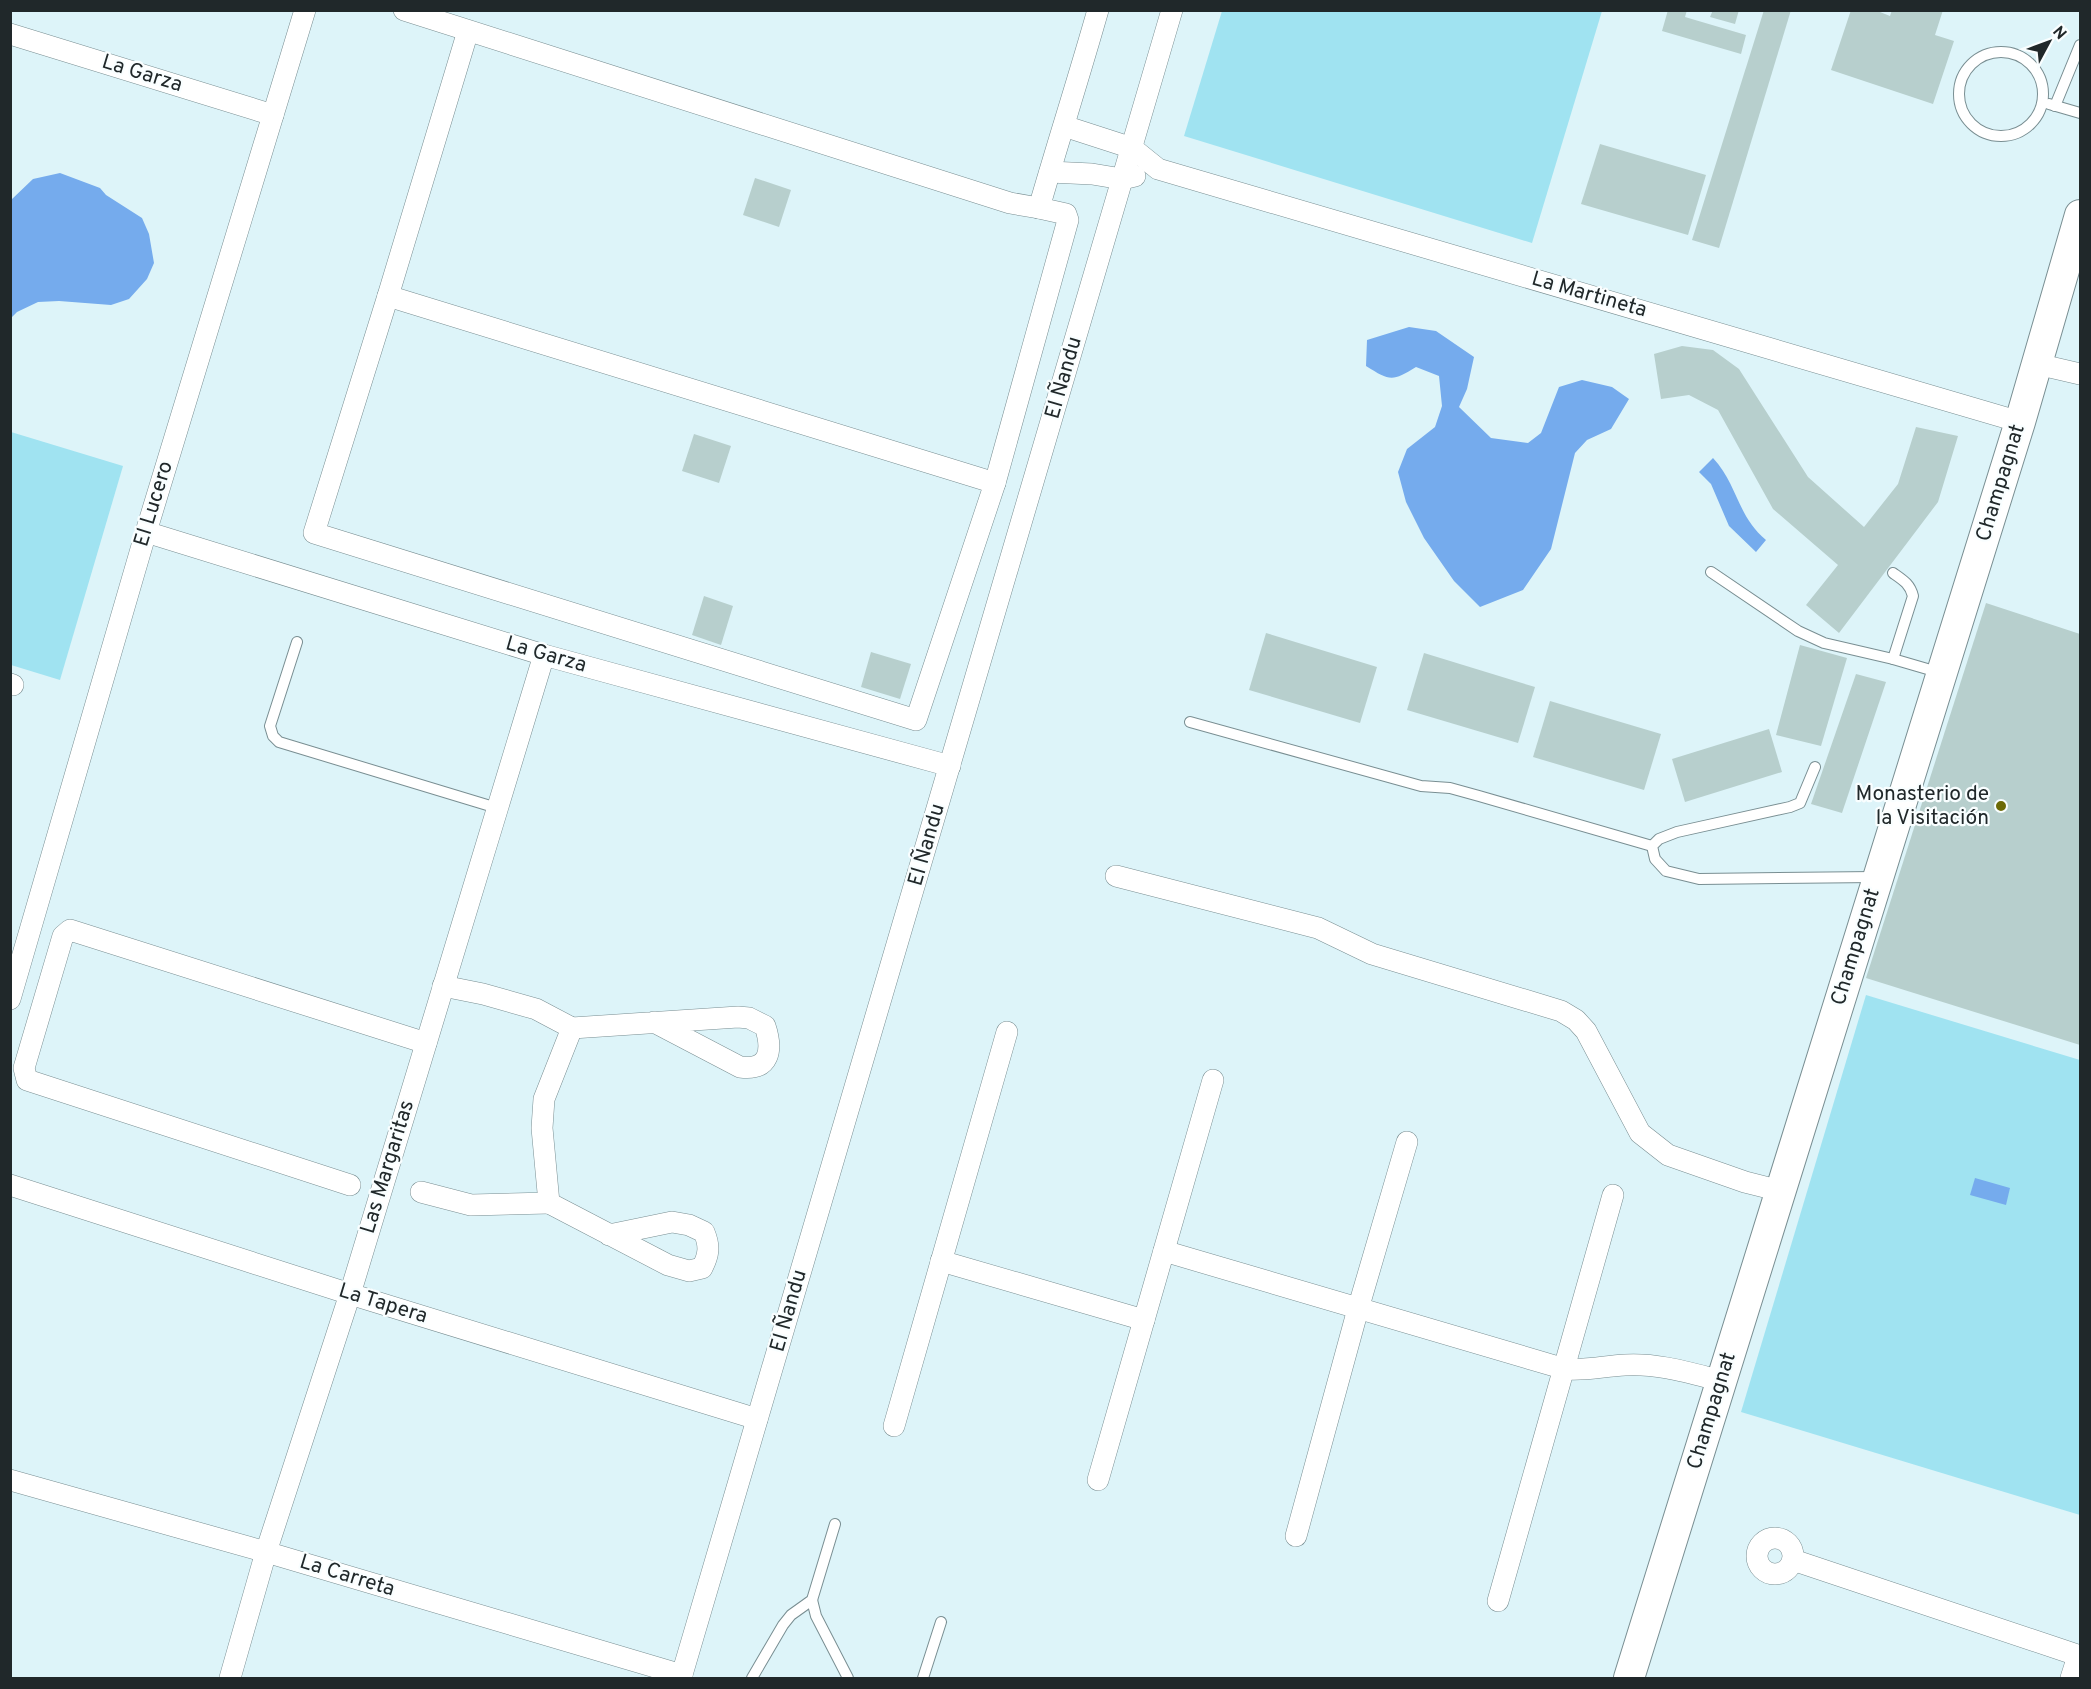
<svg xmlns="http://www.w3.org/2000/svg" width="2091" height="1689" font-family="Overpass,sans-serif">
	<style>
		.green { fill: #a0e3f1 }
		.water { fill: #75abed }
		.building { fill: #b7cfcd }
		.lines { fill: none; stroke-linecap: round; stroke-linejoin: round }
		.lane-casing { stroke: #798e92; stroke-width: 12 }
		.street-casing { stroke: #798e92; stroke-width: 22 }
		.secondary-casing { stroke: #798e92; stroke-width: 32 }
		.lane { stroke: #fff; stroke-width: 10 }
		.street { stroke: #fff; stroke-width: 21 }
		.secondary { stroke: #fff; stroke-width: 30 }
		.poi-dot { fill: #6c6a06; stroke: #f9feff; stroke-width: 2 }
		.labels { text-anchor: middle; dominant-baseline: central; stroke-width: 4.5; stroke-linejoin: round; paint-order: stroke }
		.street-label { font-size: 21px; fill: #20282a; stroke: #f9feff }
		.poi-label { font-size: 21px; fill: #20282a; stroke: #f9feff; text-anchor: end }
	</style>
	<rect width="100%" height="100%" fill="#ddf4f9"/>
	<g class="green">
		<polygon points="1222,11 1602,11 1532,243 1184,136"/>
		<polygon points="11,432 123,466 60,680 11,665"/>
		<polygon points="1866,995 2080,1060 2080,1515 1741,1412"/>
	</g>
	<g class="water">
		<polygon points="60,173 100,188 106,195 142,218 149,234 154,263 147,279 129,299 111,305 59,301 38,302 17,312 11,318 11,200 33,179"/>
		<path d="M1409 327 1436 331 1474 357 1467 389 1459 407 1491 438 1528 443 1541 433 1559 387 1582 380 1612 387 1629 399 1611 429 1587 440 1575 453 1551 549 1523 590 1480 607 1454 581 1424 538 1406 502 1398 472 1407 449 1435 427 1442 406 1439 376 1416 367C1392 382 1390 381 1366 366L1367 340Z"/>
		<path d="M1713 458C1738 485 1737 516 1766 540L1756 552 1729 526 1711 484 1699 472Z"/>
		<polygon points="1975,1178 2010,1188 2006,1205 1970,1195"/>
	</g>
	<g class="building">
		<polygon points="1668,10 1687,10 1685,17 1746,35 1741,54 1662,31"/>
		<polygon points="1713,10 1739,10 1735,24 1710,17"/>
		<polygon points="1764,10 1791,10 1719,248 1692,240"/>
		<polygon points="1851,10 1875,10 1890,16 1892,10 1943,10 1935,35 1954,41 1933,104 1831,70"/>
		<polygon points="1600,144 1706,175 1688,235 1581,204"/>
		<polygon points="755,178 791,190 779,227 743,215"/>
		<polygon points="1682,346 1713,350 1739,369 1808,477 1864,527 1898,484 1916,427 1958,436 1938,502 1839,633 1806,605 1838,565 1773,509 1718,410 1689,395 1661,399 1654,354"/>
		<polygon points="694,434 731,446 719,483 682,471"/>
		<polygon points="704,596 733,606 721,645 692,635"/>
		<polygon points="1986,603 2080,634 2080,1045 1866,978"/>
		<polygon points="1266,633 1377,667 1360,723 1249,690"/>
		<polygon points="1800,645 1847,658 1821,746 1776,735"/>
		<polygon points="871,652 911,664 900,699 861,687"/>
		<polygon points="1424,653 1535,687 1518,743 1407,710"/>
		<polygon points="1856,674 1886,682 1842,813 1811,804"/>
		<polygon points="1550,701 1661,734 1644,790 1533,757"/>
		<polygon points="1769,729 1782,772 1685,802 1672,759"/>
	</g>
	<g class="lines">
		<g class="lane-casing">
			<g id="lane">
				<circle cx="2001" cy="94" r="42"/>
				<polyline points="2049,104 2080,113"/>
				<polyline points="2055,106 2080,45"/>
				<polyline points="1711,572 1798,631 1824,643 1893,659 1941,673"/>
				<path d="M1893 573C1903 580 1910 584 1913 596L1893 659"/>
				<polyline points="297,642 270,726 273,736 279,742 497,808"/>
				<polyline points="1190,722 1421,786 1450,788 1479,796 1652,846"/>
				<polyline points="1815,767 1800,803 1790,807 1677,832 1659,839 1652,846 1655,859 1666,871 1699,879 1875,877"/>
				<polyline points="812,1600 816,1616 848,1678"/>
				<polyline points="752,1678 783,1625 791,1615 812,1600 835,1524"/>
				<polyline points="923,1678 941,1622"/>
			</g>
		</g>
		<g class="street-casing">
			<g id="street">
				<polyline points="404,10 1010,203 1039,208"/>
				<path d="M468 31 388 296 314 533 916 720 995 483 1068 220 1066 214 1039 208C1058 142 1079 77 1098 10"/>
				<polyline points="10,34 273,115"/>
				<polyline points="1064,126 1132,148 1158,169 2020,422"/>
				<polyline points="1050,172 1092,174 1122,179 1135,176"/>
				<polyline points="388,296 995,483"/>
				<polyline points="2037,364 2080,374"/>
				<polyline points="146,532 544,655 950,766"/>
				<polyline points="10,684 13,685"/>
				<polyline points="1116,876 1318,928 1372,954 1561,1011 1576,1020 1586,1031 1640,1133 1668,1155 1745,1182 1781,1191"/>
				<path d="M443 986 483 994 536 1009 572 1028 738 1017 749 1018 765 1026C773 1050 770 1071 740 1067L654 1022"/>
				<polyline points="10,999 146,532 305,10"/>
				<polyline points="10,1185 350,1294 757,1419"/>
				<polyline points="350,1185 27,1080 24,1068 63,936 70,930 426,1043"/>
				<polyline points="421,1192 471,1205 549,1203 542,1128 544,1099 572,1028"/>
				<path d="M549 1203 668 1265 689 1271 702 1268C709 1255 710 1246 704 1232L689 1225 672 1222 609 1235"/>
				<path d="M1164 1251 1565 1369C1587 1371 1604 1366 1625 1365 1658 1363 1690 1373 1722 1381"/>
				<polyline points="941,1261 1144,1320"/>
				<polyline points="894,1426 1007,1032"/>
				<polyline points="10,1480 266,1552 682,1675"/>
				<polyline points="1098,1480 1213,1080"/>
				<polyline points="1296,1536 1358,1309 1407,1142"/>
				<circle cx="1775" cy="1556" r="18"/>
				<polyline points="1793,1560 2080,1656"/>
				<polyline points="1498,1601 1613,1195"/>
				<polyline points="230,1678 266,1552 350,1294 544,655"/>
				<polyline points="681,1678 1172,10"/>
				<polyline points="2071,1678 2078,1656"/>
			</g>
		</g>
		<g class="secondary-casing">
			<polyline id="secondary" points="1629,1678 2020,422 2080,215"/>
		</g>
		<use href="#lane" class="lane"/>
		<use href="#street" class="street"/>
		<use href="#secondary" class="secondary"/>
	</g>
	<circle class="poi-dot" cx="2001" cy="806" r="6"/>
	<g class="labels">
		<g class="street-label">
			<text transform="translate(142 74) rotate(17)">La Garza</text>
			<text transform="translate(1589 295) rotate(16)">La Martineta</text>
			<text transform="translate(1064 378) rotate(-74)">El Ñandu</text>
			<text transform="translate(2001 483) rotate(-73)">Champagnat</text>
			<text transform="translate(154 504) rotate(-73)">El Lucero</text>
			<text transform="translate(546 655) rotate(16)">La Garza</text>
			<text transform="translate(927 845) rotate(-74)">El Ñandu</text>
			<text transform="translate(1856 947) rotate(-73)">Champagnat</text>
			<text transform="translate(388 1167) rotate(-73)">Las Margaritas</text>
			<text transform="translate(383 1304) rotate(17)">La Tapera</text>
			<text transform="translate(789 1311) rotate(-74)">El Ñandu</text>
			<text transform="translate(1712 1411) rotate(-73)">Champagnat</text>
			<text transform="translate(347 1576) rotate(17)">La Carreta</text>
		</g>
		<g class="poi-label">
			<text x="1989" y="794">Monasterio de<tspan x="1989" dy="24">la Visitación</tspan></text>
		</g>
	</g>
	<rect width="2091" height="1689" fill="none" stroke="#20282a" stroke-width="24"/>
	<g transform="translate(2049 42) rotate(49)" stroke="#f9feff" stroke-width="4.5" paint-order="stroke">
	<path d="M0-4.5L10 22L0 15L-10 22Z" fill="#20282a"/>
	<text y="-9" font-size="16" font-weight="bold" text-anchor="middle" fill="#20282a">N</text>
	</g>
</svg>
